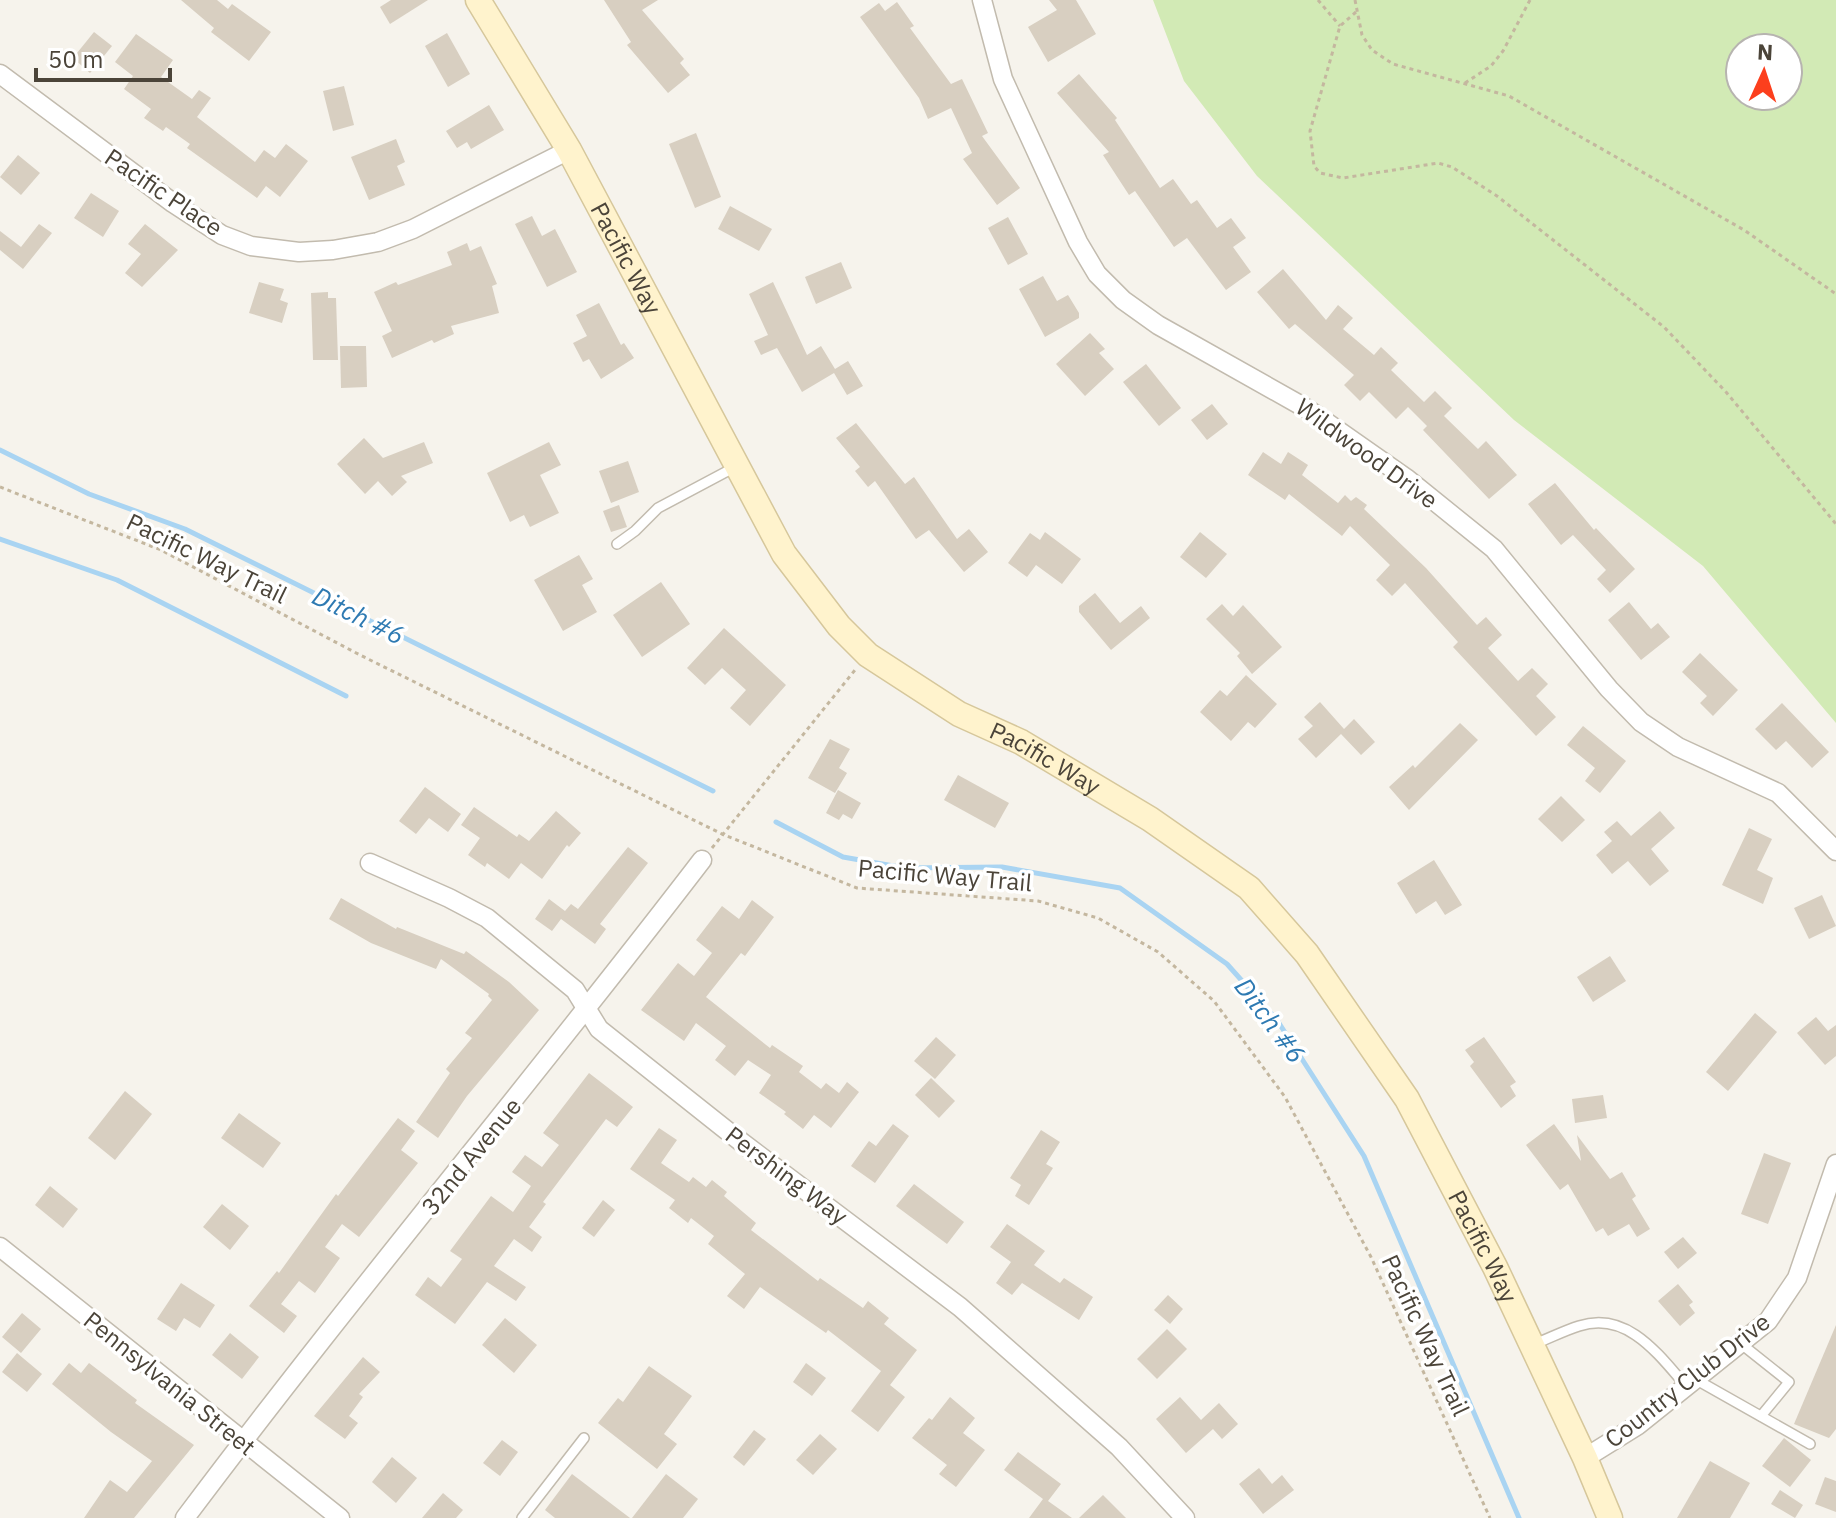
<svg xmlns="http://www.w3.org/2000/svg" width="1836" height="1518" font-family="'IBM Plex Sans',sans-serif">
	<style>
		.green { fill: #d2eab5; fill-rule: evenodd }
		.lines { fill: none; stroke-linecap: round; stroke-linejoin: round }
		.stream { stroke: #a9d4f2; stroke-width: 5 }
		.building { fill: #d8cfc1 }
		.service-casing { stroke: #c2bbae; stroke-width: 12 }
		.minor-casing { stroke: #c2bbae; stroke-width: 21 }
		.secondary-casing { stroke: #d6c79b; stroke-width: 27 }
		.path { stroke: #c4b79f; stroke-width: 3; stroke-dasharray: 4 4; stroke-linecap: butt }
		.service { stroke: #fff; stroke-width: 9 }
		.minor { stroke: #fff; stroke-width: 18 }
		.secondary { stroke: #fff3cd; stroke-width: 24 }
		.labels { text-anchor: middle; dominant-baseline: central; stroke-width: 7; stroke-linejoin: round; paint-order: stroke }
		.street-label { font-size: 24px; fill: #4b4439; stroke: #fff }
		.water-label { font-size: 26px; font-style: italic; fill: #2e7ab2; stroke: #fff }
	</style>
	<rect width="100%" height="100%" fill="#f6f3ec"/>
	<path class="green" d="M1153 0H1836V723L1703 566 1514 420 1257 176 1184 81ZM1740 48H1788V96H1740Z"/>
	<g class="lines">
		<g class="stream">
			<polyline points="0,450 89,494 185,529 713,791"/>
			<polyline points="0,539 117,580 346,696"/>
			<polyline points="776,822 843,857 905,868 1002,867 1120,888 1227,964 1277,1020 1364,1156 1519,1518"/>
		</g>
	</g>
	<g class="building">
		<polygon points="181,0 217,0 228,9 232,4 271,32 249,61 211,32 214,28"/>
		<polygon points="391,0 428,0 390,24 380,7"/>
		<polygon points="604,0 658,0 642,10 684,59 680,63 690,75 668,93 627,45 631,42"/>
		<polygon points="1049,0 1076,0 1096,34 1048,62 1028,27 1057,10"/>
		<polygon points="897,2 914,26 910,28 951,84 962,79 988,133 982,136 1020,188 997,205 963,159 972,153 951,108 928,119 919,98 860,17 879,3 885,11"/>
		<polygon points="94,32 112,46 90,73 73,58"/>
		<polygon points="447,33 470,74 448,87 425,46"/>
		<polygon points="136,34 173,60 161,77 192,99 199,90 211,98 197,117 255,162 264,150 275,158 286,144 308,161 280,197 266,186 257,198 187,148 190,144 166,127 163,131 144,118 151,109 124,89 133,76 115,62"/>
		<polygon points="1079,74 1117,118 1115,120 1160,188 1173,179 1191,204 1197,200 1217,228 1231,218 1246,238 1233,247 1251,272 1226,290 1187,238 1174,247 1135,191 1129,195 1103,155 1109,152 1057,93"/>
		<polygon points="344,86 354,125 333,131 323,91"/>
		<polygon points="489,105 504,130 471,149 467,142 457,148 446,131"/>
		<polygon points="696,133 721,197 695,208 669,144"/>
		<polygon points="396,139 405,162 397,166 405,185 369,200 351,157"/>
		<polygon points="18,155 40,173 21,195 0,177"/>
		<polygon points="91,193 119,211 103,237 74,218"/>
		<polygon points="730,206 772,229 759,251 718,229"/>
		<polygon points="532,216 542,236 555,229 577,272 547,287 515,224"/>
		<polygon points="1008,217 1028,254 1008,265 988,228"/>
		<polygon points="39,224 52,233 23,269 0,250 0,231 21,247"/>
		<polygon points="145,224 178,250 142,287 125,273 141,254 128,244"/>
		<polygon points="467,243 470,251 481,246 497,284 492,286 499,313 451,326 454,334 434,343 432,340 392,358 382,336 392,331 374,292 396,282 398,285 452,265 447,252"/>
		<polygon points="841,262 852,288 816,304 805,277"/>
		<polygon points="1283,269 1326,320 1338,305 1353,318 1343,329 1374,355 1381,347 1398,363 1391,370 1424,402 1435,391 1452,408 1444,416 1478,449 1486,441 1517,475 1489,499 1423,430 1427,426 1408,407 1396,419 1369,392 1360,401 1344,385 1354,375 1295,324 1289,329 1257,292"/>
		<polygon points="1043,276 1057,301 1068,295 1079,313 1079,318 1045,337 1019,289"/>
		<polygon points="259,282 284,289 280,300 288,303 282,323 249,313"/>
		<polygon points="773,282 807,355 821,346 835,369 848,361 863,386 847,395 834,373 802,392 777,348 761,355 754,341 768,335 749,294"/>
		<polygon points="328,292 328,298 336,298 338,360 313,360 311,293"/>
		<polygon points="599,303 621,345 624,343 634,358 601,379 589,359 583,362 573,343 587,336 576,315"/>
		<polygon points="1090,333 1105,349 1099,353 1114,369 1085,396 1056,364"/>
		<polygon points="340,346 366,346 367,387 341,388"/>
		<polygon points="1146,364 1181,408 1159,426 1123,382"/>
		<polygon points="1212,404 1228,424 1207,440 1191,420"/>
		<polygon points="856,423 905,484 914,477 957,539 969,529 988,552 964,572 929,530 916,539 875,481 868,487 855,471 860,467 836,438"/>
		<polygon points="364,438 383,458 424,442 433,463 401,476 407,482 392,496 378,481 365,494 337,464"/>
		<polygon points="549,442 561,465 540,475 559,513 530,527 524,515 510,522 487,473"/>
		<polygon points="1263,452 1281,464 1288,452 1308,465 1302,475 1338,503 1345,495 1351,501 1356,497 1367,505 1364,509 1426,568 1477,625 1486,617 1502,635 1488,648 1518,681 1532,668 1548,684 1536,696 1556,717 1536,736 1453,647 1458,642 1405,583 1392,596 1376,580 1390,565 1350,526 1342,536 1289,494 1285,500 1248,475"/>
		<polygon points="628,461 639,492 611,503 599,471"/>
		<polygon points="1555,483 1594,530 1596,528 1635,569 1610,593 1597,579 1606,570 1573,535 1561,545 1528,504"/>
		<polygon points="619,505 627,527 611,532 603,511"/>
		<polygon points="1045,532 1081,559 1062,584 1036,565 1027,577 1008,563 1030,533 1040,540"/>
		<polygon points="1200,532 1227,554 1206,578 1180,557"/>
		<polygon points="579,555 593,579 582,585 597,612 563,631 534,580"/>
		<polygon points="661,582 690,624 642,657 613,615"/>
		<polygon points="1095,593 1120,623 1141,606 1150,618 1111,650 1079,612 1079,606"/>
		<polygon points="1629,602 1651,629 1658,623 1670,637 1641,660 1608,620"/>
		<polygon points="1222,604 1233,616 1243,605 1282,647 1252,674 1237,656 1240,653 1206,619"/>
		<polygon points="724,628 786,685 750,726 730,708 746,690 722,668 705,685 687,668"/>
		<polygon points="1700,653 1738,690 1713,716 1700,703 1707,696 1682,672"/>
		<polygon points="1246,675 1277,704 1255,728 1248,722 1231,741 1200,712 1220,690 1227,696"/>
		<polygon points="1320,702 1344,729 1354,719 1375,742 1361,755 1341,734 1316,758 1298,739 1313,726 1304,717"/>
		<polygon points="1782,703 1829,752 1812,768 1786,741 1776,750 1755,729"/>
		<polygon points="1460,723 1478,740 1409,810 1389,787 1413,765 1415,768"/>
		<polygon points="1583,726 1626,761 1600,793 1585,781 1595,768 1567,745"/>
		<polygon points="830,739 850,749 839,768 847,773 835,793 808,778"/>
		<polygon points="958,775 1009,803 995,828 944,800"/>
		<polygon points="425,787 461,814 448,832 429,818 416,834 399,821"/>
		<polygon points="838,790 861,803 852,819 843,814 839,820 826,813"/>
		<polygon points="1561,796 1585,820 1562,842 1538,819"/>
		<polygon points="474,807 517,837 519,834 529,841 556,811 581,833 569,847 567,845 542,879 521,863 509,879 487,863 485,867 468,855 480,838 461,825"/>
		<polygon points="1660,811 1675,828 1651,849 1669,871 1650,886 1628,861 1612,874 1596,855 1612,841 1604,832 1617,821 1631,836"/>
		<polygon points="1749,828 1772,839 1757,870 1773,878 1763,904 1722,885"/>
		<polygon points="628,847 648,863 600,924 606,929 595,944 561,919 552,931 535,919 549,899 565,911 571,904 578,909"/>
		<polygon points="1434,860 1462,905 1445,915 1436,901 1416,914 1397,883"/>
		<polygon points="1822,895 1836,926 1809,939 1794,908"/>
		<polygon points="341,898 396,929 397,927 464,954 466,951 509,982 539,1010 467,1096 438,1138 416,1122 450,1073 446,1069 472,1038 465,1033 492,1000 488,996 489,994 441,959 436,969 371,943 329,919"/>
		<polygon points="752,900 774,917 745,956 741,953 706,997 770,1048 772,1045 803,1066 799,1072 821,1089 826,1083 839,1093 847,1082 859,1092 831,1128 814,1115 803,1129 784,1114 786,1112 759,1093 771,1075 748,1060 735,1076 715,1060 726,1046 696,1023 684,1041 641,1010 678,963 694,976 712,953 696,940 722,906 739,919"/>
		<polygon points="1610,956 1626,981 1593,1002 1577,977"/>
		<polygon points="1755,1013 1777,1032 1728,1091 1706,1072"/>
		<polygon points="1816,1017 1828,1031 1836,1025 1836,1056 1825,1065 1797,1033"/>
		<polygon points="936,1037 956,1055 935,1079 914,1061"/>
		<polygon points="1484,1037 1516,1082 1510,1086 1516,1096 1501,1108 1470,1066 1474,1062 1465,1050"/>
		<polygon points="589,1073 633,1107 617,1127 606,1119 543,1202 546,1204 529,1227 542,1237 532,1252 514,1239 494,1266 526,1287 516,1301 487,1282 455,1324 415,1295 428,1277 441,1287 462,1259 450,1251 491,1196 513,1212 531,1186 512,1172 525,1155 542,1167 559,1145 543,1133"/>
		<polygon points="931,1078 955,1101 939,1118 915,1095"/>
		<polygon points="125,1091 152,1114 115,1160 88,1138"/>
		<polygon points="1603,1095 1607,1118 1575,1123 1572,1099"/>
		<polygon points="239,1113 281,1143 263,1168 221,1138"/>
		<polygon points="398,1118 415,1131 401,1150 418,1163 359,1237 342,1224 325,1247 340,1258 315,1293 299,1281 281,1304 297,1316 284,1333 249,1306 277,1271 279,1273 336,1194 338,1196"/>
		<polygon points="893,1124 909,1136 875,1183 851,1166 869,1141 876,1146"/>
		<polygon points="1554,1124 1581,1161 1577,1135 1610,1179 1622,1172 1636,1196 1632,1199 1650,1229 1637,1237 1629,1224 1608,1236 1603,1228 1596,1232 1568,1184 1560,1190 1526,1145"/>
		<polygon points="659,1128 677,1140 661,1163 689,1182 693,1177 706,1187 712,1180 727,1192 724,1196 756,1223 751,1230 818,1281 820,1278 863,1308 868,1301 889,1318 884,1324 917,1350 890,1385 905,1397 878,1432 851,1411 881,1371 828,1330 826,1333 760,1287 744,1309 727,1296 745,1274 708,1244 714,1236 691,1218 688,1223 669,1208 675,1200 630,1169"/>
		<polygon points="1041,1130 1060,1142 1046,1164 1053,1168 1029,1205 1015,1196 1021,1185 1010,1178"/>
		<polygon points="1764,1153 1791,1163 1768,1224 1741,1214"/>
		<polygon points="914,1184 964,1222 947,1244 896,1206"/>
		<polygon points="50,1186 78,1209 63,1228 35,1205"/>
		<polygon points="603,1200 615,1210 594,1237 582,1228"/>
		<polygon points="222,1204 249,1226 230,1250 203,1227"/>
		<polygon points="1007,1224 1045,1251 1034,1265 1060,1283 1064,1278 1093,1297 1079,1320 1022,1283 1012,1295 996,1283 1011,1262 990,1247"/>
		<polygon points="1683,1237 1697,1253 1678,1269 1664,1252"/>
		<polygon points="181,1283 215,1305 200,1328 184,1318 176,1331 157,1319"/>
		<polygon points="1678,1284 1693,1302 1689,1305 1695,1313 1680,1326 1658,1301"/>
		<polygon points="1168,1295 1183,1309 1170,1324 1154,1310"/>
		<polygon points="22,1313 41,1329 21,1353 2,1337"/>
		<polygon points="505,1318 537,1345 514,1373 482,1345"/>
		<polygon points="1836,1325 1836,1429 1829,1438 1794,1424"/>
		<polygon points="1167,1329 1187,1349 1157,1379 1137,1359"/>
		<polygon points="230,1333 259,1357 242,1379 212,1355"/>
		<polygon points="17,1353 42,1374 27,1392 2,1372"/>
		<polygon points="363,1357 380,1372 359,1394 363,1397 349,1416 358,1423 345,1439 314,1416"/>
		<polygon points="69,1363 81,1373 89,1363 137,1400 135,1403 194,1445 134,1518 84,1518 110,1480 127,1492 152,1461 111,1432 52,1384"/>
		<polygon points="806,1363 826,1378 812,1396 793,1382"/>
		<polygon points="649,1366 692,1396 664,1434 677,1444 657,1469 598,1423 618,1398 623,1402"/>
		<polygon points="950,1397 975,1418 963,1433 985,1450 956,1487 939,1474 947,1465 912,1438 929,1418 932,1420"/>
		<polygon points="1180,1397 1201,1420 1219,1403 1238,1424 1222,1439 1213,1429 1186,1453 1156,1419"/>
		<polygon points="754,1430 766,1439 744,1466 733,1457"/>
		<polygon points="820,1434 837,1449 813,1475 796,1460"/>
		<polygon points="1784,1438 1811,1460 1790,1487 1762,1466"/>
		<polygon points="502,1440 518,1452 500,1476 483,1463"/>
		<polygon points="1018,1452 1061,1484 1048,1501 1072,1518 1029,1518 1043,1499 1004,1470"/>
		<polygon points="392,1457 417,1478 396,1503 372,1482"/>
		<polygon points="1710,1461 1750,1483 1730,1518 1677,1518"/>
		<polygon points="1259,1468 1272,1484 1282,1475 1294,1490 1263,1514 1239,1484"/>
		<polygon points="572,1474 630,1518 555,1518 545,1510"/>
		<polygon points="666,1474 698,1499 683,1518 632,1518"/>
		<polygon points="1825,1477 1836,1481 1836,1512 1815,1504"/>
		<polygon points="1780,1490 1803,1505 1795,1518 1771,1504"/>
		<polygon points="443,1493 463,1510 456,1518 422,1518"/>
		<polygon points="1103,1495 1126,1518 1079,1518"/>
	</g>
	<g class="lines">
		<g class="service-casing">
			<g id="service">
				<polyline points="617,544 635,531 658,508 737,466"/>
				<polyline points="1740,1343 1789,1382 1761,1416"/>
				<path d="M1532 1345C1548 1339 1563 1331 1579 1326 1627 1310 1659 1355 1686 1386"/>
				<polyline points="1695,1379 1810,1444"/>
				<polyline points="522,1518 584,1438"/>
			</g>
		</g>
		<g class="minor-casing">
			<g id="minor">
				<polyline points="982,0 1003,79 1078,242 1097,274 1123,300 1158,325 1309,410 1406,478 1494,549 1609,689 1641,722 1678,747 1778,793 1836,851"/>
				<polyline points="0,74 173,203 222,235 251,246 299,252 333,250 378,242 413,229 569,150"/>
				<polyline points="370,863 449,898 487,918 575,990 599,1029 740,1141 960,1307 1119,1447 1185,1518"/>
				<polyline points="0,1247 340,1518"/>
				<polyline points="1585,1458 1638,1425 1768,1321 1797,1278 1836,1164"/>
				<path d="M185 1518C352 1295 532 1082 702 860"/>
			</g>
		</g>
		<g class="secondary-casing">
			<g id="secondary">
				<path id="s1" d="M478 0 569 150 784 554 839 626 868 655 959 714 1021 742 1150 819 1249 888 1307 954 1407 1099 1495 1267 1585 1458 1610 1518"/>
			</g>
		</g>
		<g class="path">
			<polyline points="1318,0 1340,26"/>
			<polyline points="1355,0 1362,35 1372,50 1393,64 1509,96 1744,230 1836,294"/>
			<polyline points="1356,12 1340,26 1310,131 1314,166 1320,173 1343,178 1438,163 1452,167 1497,196 1664,327 1726,392 1836,524"/>
			<polyline points="1465,83 1491,66 1503,51 1530,0"/>
			<polyline points="0,487 161,550 360,655 722,834 857,888 1038,901 1098,918 1158,952 1214,1001 1285,1097 1371,1257 1490,1518"/>
			<polyline points="712,848 855,670"/>
		</g>
		<use href="#service" class="service"/>
		<use href="#minor" class="minor"/>
		<use href="#secondary" class="secondary"/>
	</g>
	<g class="labels">
		<g class="street-label">
			<text transform="translate(164 192) rotate(34)">Pacific Place</text>
			<text stroke="none"><textPath href="#s1" startOffset="298">Pacific Way</textPath></text>
			<text transform="translate(1367 453) rotate(36)">Wildwood Drive</text>
			<text transform="translate(207 558) rotate(26)">Pacific Way Trail</text>
			<text stroke="none"><textPath href="#s1" startOffset="970">Pacific Way</textPath></text>
			<text transform="translate(945 875) rotate(5)">Pacific Way Trail</text>
			<text transform="translate(471 1156) rotate(-51)">32nd Avenue</text>
			<text transform="translate(787 1175) rotate(37)">Pershing Way</text>
			<text stroke="none"><textPath href="#s1" startOffset="1642">Pacific Way</textPath></text>
			<text transform="translate(1426 1335) rotate(65)">Pacific Way Trail</text>
			<text transform="translate(1687 1380) rotate(-38)">Country Club Drive</text>
			<text transform="translate(170 1383) rotate(39)">Pennsylvania Street</text>
		</g>
		<g class="water-label">
			<text transform="translate(359 615) rotate(26)">Ditch #6</text>
			<text transform="translate(1271 1020) rotate(53)">Ditch #6</text>
		</g>
	</g>
	<g transform="translate(1764 72) rotate(3)"><circle r="38" fill="#ffffff" stroke="#b7b4b0" stroke-width="2"/>
	<path d="M0-6L14 30L0 20L-14 30Z" fill="#fc3f1d"/>
	<text y="-12" font-size="22" font-weight="bold" text-anchor="middle" fill="#4b4439">N</text>
	</g>
	<path d="M36 68v12h134v-12" fill="none" stroke="#4b4439" stroke-width="4"/>
	<text x="48" y="68" font-size="24" fill="#4b4439" stroke="#ffffff" stroke-width="6" paint-order="stroke">50 m</text>
</svg>
